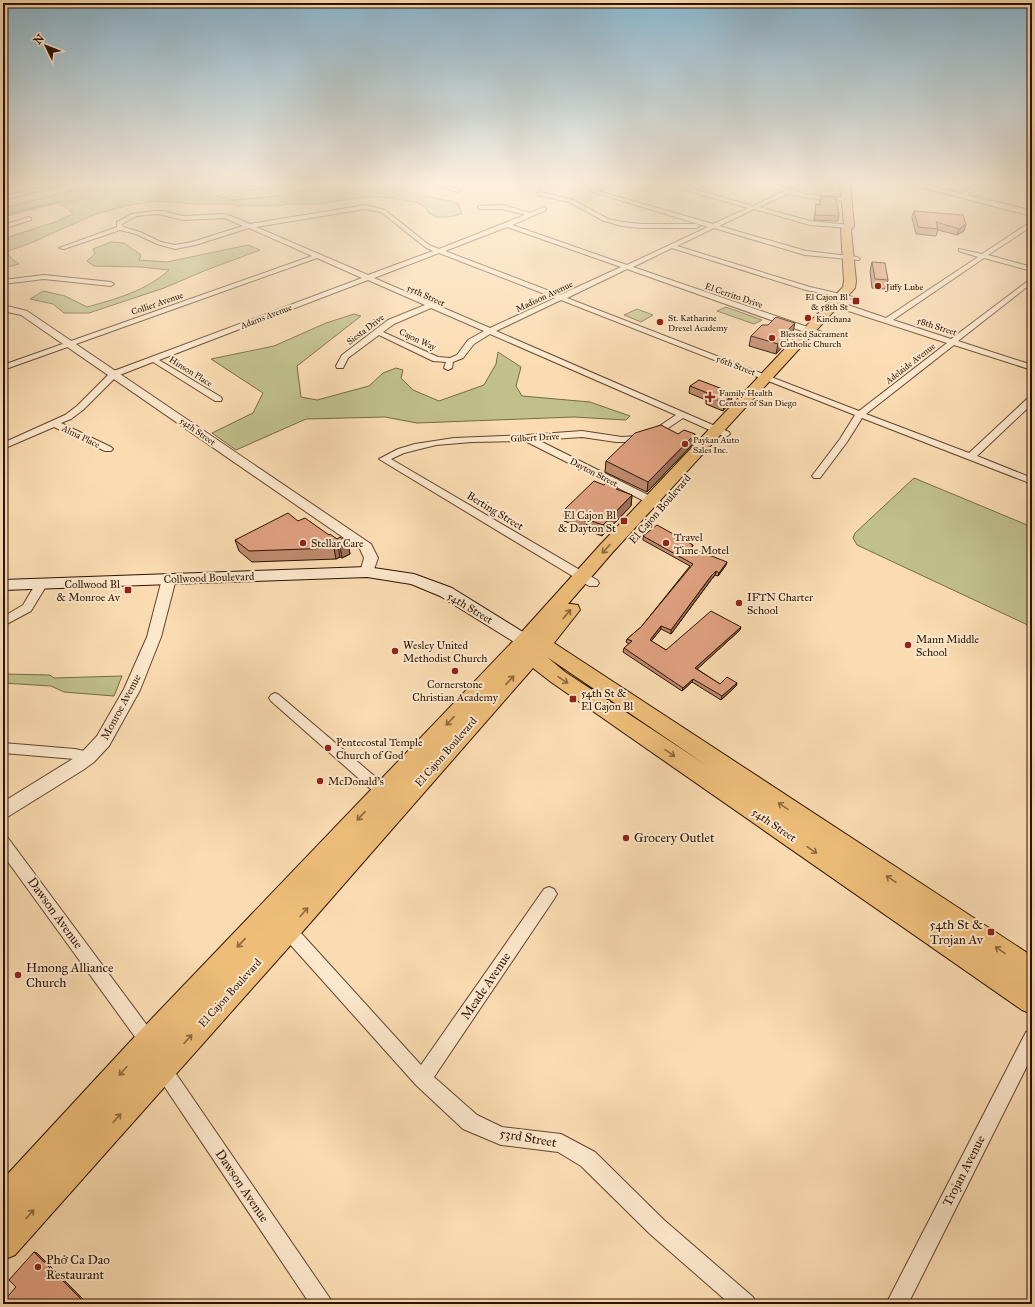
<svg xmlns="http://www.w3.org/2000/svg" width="1035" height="1307" font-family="'IM FELL Great Primer',serif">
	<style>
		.green { fill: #c0c08b; stroke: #766946 }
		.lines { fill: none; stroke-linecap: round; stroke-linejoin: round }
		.stream { stroke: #717868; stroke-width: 1.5 }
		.minor-casing { stroke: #60442c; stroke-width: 2 }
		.tertiary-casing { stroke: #60442c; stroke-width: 2 }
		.secondary-casing { stroke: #2c1200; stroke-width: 2 }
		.primary-casing { stroke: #2c1200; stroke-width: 2 }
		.minor { fill: #fce8cd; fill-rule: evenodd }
		.tertiary { fill: #fce8cd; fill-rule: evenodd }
		.secondary { fill: #fce8cd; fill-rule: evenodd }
		.primary { fill: #eebe79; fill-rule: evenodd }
		.wall { fill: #c08a6e; stroke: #2c1200 }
		.shaded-wall { fill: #9c715a; stroke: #2c1200 }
		.building { fill: #dfa180; stroke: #2c1200 }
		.oneway { stroke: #8d683c }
		.poi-dot { fill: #8f2418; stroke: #fce8cd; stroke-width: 1.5 }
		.labels { text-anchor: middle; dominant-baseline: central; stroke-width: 4; stroke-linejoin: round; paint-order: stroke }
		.far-poi-label { font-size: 9px; fill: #2c1200; stroke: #fce8cd; text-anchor: start }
		.far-street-label { font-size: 9px; fill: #2c1200; stroke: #fce8cd }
		.street-label { font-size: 11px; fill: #2c1200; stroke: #fce8cd }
		.poi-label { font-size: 11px; fill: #2c1200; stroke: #fce8cd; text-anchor: start }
		.near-poi-label { font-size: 13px; fill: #2c1200; stroke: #fce8cd; text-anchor: start }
		.near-street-label { font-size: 13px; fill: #2c1200; stroke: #fce8cd }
	</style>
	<rect width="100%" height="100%" fill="#fbdcb2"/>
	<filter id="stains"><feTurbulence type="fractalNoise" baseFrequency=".005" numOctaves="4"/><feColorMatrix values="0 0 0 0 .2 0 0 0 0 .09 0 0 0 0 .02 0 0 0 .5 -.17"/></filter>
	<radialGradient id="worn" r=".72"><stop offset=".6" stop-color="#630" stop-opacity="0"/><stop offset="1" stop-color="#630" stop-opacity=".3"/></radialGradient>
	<g class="green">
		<polygon points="98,184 208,184 206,188 215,196 235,200 283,195 336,184 391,184 409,192 458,203 462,214 448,217 436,217 429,213 425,207 416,202 384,197 364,197 317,204 289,204 277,206 239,206 228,204 196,204 155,201 125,206 93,215 33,242 6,252 11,258 19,264 3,268 3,239 55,222 73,214 66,207 57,203 3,217 3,208"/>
		<path d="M111 242 124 243 141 255 139 260 167 262 248 245 260 250 204 271 164 288 89 313H64L53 304 30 299 43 291 65 296 87 307C116 299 146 291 169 270L141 267 94 266 87 261 95 254 93 249Z"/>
		<polygon points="726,307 762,320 754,324 717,311"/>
		<polygon points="637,309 653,315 641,322 624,315"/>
		<polygon points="354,314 361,316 297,366 301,397 317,400 369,386 383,373 396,368 403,370 401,378 413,390 439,401 484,385 496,364 498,352 521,367 516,386 522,396 590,402 630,416 626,420 574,417 417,423 385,417 306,419 236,450 212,433 253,413 263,393 211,359 274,346 326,323"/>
		<polygon points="914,478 1032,527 1032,627 857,545 853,538 855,533"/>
		<polygon points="3,674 50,675 54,678 122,676 114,696 64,692 51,686 3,683"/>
	</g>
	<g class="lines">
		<polyline class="stream" points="3,215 51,203 79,200"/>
		<g class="minor-casing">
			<g id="minor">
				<polygon points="264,184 285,184 245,190 242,188"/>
				<polygon points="430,184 441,184 461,190 458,192"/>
				<path d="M605 184H613L598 191 713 224 748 208 665 184H675L753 206 784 191 760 184H770L806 194 849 198 850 199 847 201 806 198 789 193 759 207 810 221 851 225 852 226 849 228 810 225 754 209 719 226 806 251 857 257 860 259 859 260 805 255 714 228 677 246 810 287 853 297V299L806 290 672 248 633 267 822 332V336H816L627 269 567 298 859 411 947 343 833 306V302H839L886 318 978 257 959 251V249L982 254 1032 221V226L988 255 1032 267V271L984 258 893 320 951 339 1032 278V283L958 341 1032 365V370L954 345 866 414 969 453 1029 397 1032 396V404L977 456 1032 478V484L862 418 847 442 820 478H814L812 476 840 439 855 415 561 300 496 331 729 432 730 434 726 437 723 436 683 418 658 435 636 442H616L582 437 538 440 666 504 667 506 666 508H658L525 441 472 442 436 445 404 453 391 459 597 580 599 583 597 586H589L379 459 398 449 415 444 454 438 527 435 582 431 622 437 636 436 652 431 676 415 490 334 474 344 463 358 453 362 452 368 448 370 444 368 446 362 433 361 379 335 348 358 343 368H337L336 366 342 355 388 320 425 305 368 280 159 360 221 397 222 399 221 401H215L153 362 117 376 83 410 71 419 61 423 111 447 113 449 111 451H105L54 427 3 449V443L65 415 77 406 111 372 362 278 317 258 3 370V365L312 256 249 228 195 245 175 249 157 244 136 234 120 230 64 249 59 248 117 227V222L132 214 153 211H164L183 216 226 214 250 224 365 205 385 210 429 245 439 249 525 215 503 209H480L478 208V206L503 205 531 213 544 207 546 208V210L512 225 627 265 708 227 590 191ZM365 209 381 212 425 247 433 251 368 275 256 227ZM158 214 183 220 225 218 243 226 192 242 175 245 161 242 140 232 123 227 122 224 136 216ZM507 227 621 267 560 295 445 251ZM439 253 555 298 490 328 374 278ZM431 308 484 331 468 340 457 355 450 358 438 357 383 332 394 324Z"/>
				<polygon points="978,184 985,184 963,197 958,196"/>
				<polygon points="540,192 573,200 608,219 622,222 641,224 697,224 700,226 697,228 641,228 622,226 604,221 569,202 538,195 538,193"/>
				<polygon points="29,217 31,218 31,220 3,229 3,225"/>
				<polygon points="44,275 111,282 114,284 111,286 44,279 3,284 3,280"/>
				<polygon points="42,579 46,580 48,583 31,611 3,626 3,617 23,605 38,580"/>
				<polygon points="275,693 279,695 392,791 394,795 392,799 387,801 382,799 271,701 269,698 271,695"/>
				<polygon points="3,743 75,749 93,753 95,757 93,761 88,762 75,759 3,753"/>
				<polygon points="3,837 8,838 155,1036 158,1042 155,1048 149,1051 143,1048 3,855"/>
				<polygon points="549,887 554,889 557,894 554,899 434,1077 477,1115 502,1127 561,1134 595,1152 664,1220 753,1297 757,1304 730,1304 650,1234 581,1166 558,1152 501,1145 463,1129 416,1085 279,932 277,927 279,922 285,920 291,922 421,1065 544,889"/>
				<polygon points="1032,1029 1032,1056 908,1304 886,1304 1026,1032"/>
				<polygon points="162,1059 168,1062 329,1297 333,1304 310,1304 156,1074 153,1068 156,1062"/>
			</g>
		</g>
		<g class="tertiary-casing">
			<g id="tertiary">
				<polygon points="53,184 66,184 3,200 3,196"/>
				<polygon points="908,184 921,184 1021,208 1032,212 1032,216"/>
				<polygon points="1024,184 1032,184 1032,187 1025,185"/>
				<polygon points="3,305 27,311 371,544 378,558 372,575 367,576 362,575 360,572 364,558 360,549 21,315 3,311"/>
				<polygon points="169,574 174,576 176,579 161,637 140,690 109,746 94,762 83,770 9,816 3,819 3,802 71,760 82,752 97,736 124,689 147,637 162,579 164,576"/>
			</g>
		</g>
		<g class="secondary-casing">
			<polygon id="secondary" points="367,567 414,574 452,588 531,637 534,641 531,645 525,647 519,645 440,596 411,584 367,577 3,590 3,580"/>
		</g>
		<g class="primary-casing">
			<path id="primary" d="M840 184H850L854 226 851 230 856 281 855 288 612 553 568 604H571L578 605 580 610 554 643 1032 956V1014L1022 1010 551 682 533 668 297 938 15 1255 3 1260V1179L139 1032 518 636 600 545 843 287 844 281 841 229 844 225ZM547 657 706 765 565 672Z"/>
		</g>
		<use href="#minor" class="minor"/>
		<use href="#tertiary" class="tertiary"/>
		<use href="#secondary" class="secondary"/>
		<use href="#primary" class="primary"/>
	</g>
	<g class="wall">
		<polygon points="821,196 839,216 838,221 814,220 816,204 819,205"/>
		<polygon points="914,211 966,224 964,231 957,235 938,230 936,236 916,234 912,217"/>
		<polygon points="872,262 888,280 885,289 872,288 870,271"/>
		<polygon points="793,332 788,337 787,342 776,354 749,346 751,336"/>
		<polygon points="690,386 733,393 731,401 723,411 706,404 706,400 689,393"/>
		<polygon points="693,444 647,492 605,472 606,461"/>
		<polygon points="617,490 632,495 631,506 602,536 589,531 586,533 577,529 578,526 564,521 564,510"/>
		<polygon points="298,521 337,539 348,543 350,554 342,558 340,557 336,559 252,562 239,551 235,540"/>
		<polygon points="643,536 693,545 692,548 726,565 718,576 715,575 711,580 671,634 661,629 651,641 666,650 740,630 697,669 720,684 737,683 736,686 721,700 692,682 682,691 623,652 624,648 629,644 626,642 627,639 641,627 690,566 643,540"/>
	</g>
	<g class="shaded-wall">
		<polygon points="966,224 964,231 957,235 959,229"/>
		<polygon points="795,323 793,332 788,337 787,342 776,354 778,344 787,331"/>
		<polygon points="733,393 731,401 723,411 725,403"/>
		<polygon points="695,434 693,444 647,492 648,482"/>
		<polygon points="632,495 631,506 602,536 603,525"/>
		<polygon points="589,520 589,531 586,533 587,522"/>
		<polygon points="348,543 350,554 342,558 340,547"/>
		<polygon points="338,546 340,557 336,559 334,548"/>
		<polygon points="727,562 726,565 718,576 719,573"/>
		<polygon points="716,571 715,575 711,580 671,634 671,630 711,576"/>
		<polygon points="661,626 661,629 649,644 650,640"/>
		<polygon points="741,627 740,630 694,672 695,668"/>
		<polygon points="693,679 692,682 682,691 683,688"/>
		<polygon points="737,683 736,686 721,700 722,696"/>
		<polygon points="34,1252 37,1253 88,1304 86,1304"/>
	</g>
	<g class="building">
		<polygon points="821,196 836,197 839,216 815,215 816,204 820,205"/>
		<polygon points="914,211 963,215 966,224 959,229 936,222 938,229 918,227"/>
		<polygon points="872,262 885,263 888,280 875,279"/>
		<polygon points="776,317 795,323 787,331 790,332 778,344 751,336 762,325 768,325"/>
		<polygon points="699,380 733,393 725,403 707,396 710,394 690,386"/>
		<polygon points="661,425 678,434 684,430 695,434 648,482 606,461 635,433"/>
		<polygon points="594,481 604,485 606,483 618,487 616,489 632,495 603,525 589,520 587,522 578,518 580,516 564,510"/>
		<polygon points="288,513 298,521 305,518 329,535 330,534 337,539 340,537 348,543 340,547 338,546 334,548 249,551 235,540"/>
		<polygon points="657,525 693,545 691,548 727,562 719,573 716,571 711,576 671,630 661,626 650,640 666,650 711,611 741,627 695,668 720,684 727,677 737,683 722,696 693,679 683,688 624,648 632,641 627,639 641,627 693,564 643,536"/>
		<polygon points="34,1252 86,1304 3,1304 3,1302 16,1287 9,1280"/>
	</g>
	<defs><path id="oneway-shaft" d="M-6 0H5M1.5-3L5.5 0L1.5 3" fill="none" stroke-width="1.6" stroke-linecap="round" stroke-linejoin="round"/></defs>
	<g class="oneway">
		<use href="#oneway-shaft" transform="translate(606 549) rotate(132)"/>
		<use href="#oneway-shaft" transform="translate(567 614) rotate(-50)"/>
		<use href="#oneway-shaft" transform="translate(510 680) rotate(-47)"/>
		<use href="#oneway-shaft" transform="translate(563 680) rotate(34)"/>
		<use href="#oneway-shaft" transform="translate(450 721) rotate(133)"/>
		<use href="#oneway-shaft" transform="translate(670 753) rotate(35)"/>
		<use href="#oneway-shaft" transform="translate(783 806) rotate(-146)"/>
		<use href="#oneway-shaft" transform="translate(361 816) rotate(133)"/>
		<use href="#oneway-shaft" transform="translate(812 850) rotate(34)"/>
		<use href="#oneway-shaft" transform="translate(891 879) rotate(-146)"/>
		<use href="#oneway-shaft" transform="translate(304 912) rotate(-48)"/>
		<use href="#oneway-shaft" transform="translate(241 943) rotate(133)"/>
		<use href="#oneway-shaft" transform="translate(1000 950) rotate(-146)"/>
		<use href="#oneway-shaft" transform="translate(188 1039) rotate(-48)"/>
		<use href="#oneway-shaft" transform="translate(123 1071) rotate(132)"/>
		<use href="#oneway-shaft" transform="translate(117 1118) rotate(-48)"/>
		<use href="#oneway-shaft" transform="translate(30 1214) rotate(-48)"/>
	</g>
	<linearGradient id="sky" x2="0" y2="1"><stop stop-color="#8bb7d0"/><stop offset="0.5" stop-color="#fdefdc"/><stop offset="1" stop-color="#fdefdc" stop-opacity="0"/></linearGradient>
	<rect width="1035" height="367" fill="url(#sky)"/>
	<g class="poi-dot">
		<circle cx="878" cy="286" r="4"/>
		<rect x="852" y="297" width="8" height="8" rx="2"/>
		<circle cx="808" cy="318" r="4"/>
		<circle cx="660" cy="322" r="4"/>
		<circle cx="772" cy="338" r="4"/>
		<path d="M708 391h4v4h4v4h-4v4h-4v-4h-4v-4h4z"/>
		<circle cx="685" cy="444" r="4"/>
		<rect x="620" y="517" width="8" height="8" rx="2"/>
		<circle cx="303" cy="543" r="4"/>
		<circle cx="666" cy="543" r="4"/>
		<rect x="124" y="586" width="8" height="8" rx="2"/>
		<circle cx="739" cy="603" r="4"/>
		<circle cx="908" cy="645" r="4"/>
		<circle cx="395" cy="651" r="4"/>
		<circle cx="455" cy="671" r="4"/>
		<rect x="569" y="695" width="8" height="8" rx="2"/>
		<circle cx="328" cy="748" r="4"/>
		<circle cx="320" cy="781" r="4"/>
		<circle cx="626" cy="838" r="4"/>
		<rect x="987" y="928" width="8" height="8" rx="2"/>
		<circle cx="18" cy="975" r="4"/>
		<circle cx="38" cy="1267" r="4"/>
	</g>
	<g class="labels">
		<g class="far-poi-label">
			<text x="886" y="286">Jiffy Lube</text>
			<text x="848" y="296" text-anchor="end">El Cajon Bl<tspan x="848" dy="10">&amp; 58th St</tspan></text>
			<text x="668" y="317">St. Katharine<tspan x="668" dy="10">Drexel Academy</tspan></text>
			<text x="816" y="318">Kinchana</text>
			<text x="780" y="333">Blessed Sacrament<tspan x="780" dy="10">Catholic Church</tspan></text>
			<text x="719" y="392">Family Health<tspan x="719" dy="10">Centers of San Diego</tspan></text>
			<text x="693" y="439">Paykan Auto<tspan x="693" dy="10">Sales Inc.</tspan></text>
		</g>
		<g class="far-street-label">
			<text transform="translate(426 295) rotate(24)">55th Street</text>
			<text transform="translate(734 295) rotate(19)">El Cerrito Drive</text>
			<text transform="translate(544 296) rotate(-25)">Madison Avenue</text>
			<text transform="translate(157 303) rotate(-19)">Collier Avenue</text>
			<text transform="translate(266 316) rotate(-21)">Adams Avenue</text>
			<text transform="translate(937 326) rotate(18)">58th Street</text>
			<text transform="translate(365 329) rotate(-37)">Siesta Drive</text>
			<text transform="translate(418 339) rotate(25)">Cajon Way</text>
			<text transform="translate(910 363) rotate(-38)">Adelaide Avenue</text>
			<text transform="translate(736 365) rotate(21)">56th Street</text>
			<text transform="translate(191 371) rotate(32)">Hinson Place</text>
			<text transform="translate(198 431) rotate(35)">54th Street</text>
			<text transform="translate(81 436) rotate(26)">Alma Place</text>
			<text transform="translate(535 437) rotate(-3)">Gilbert Drive</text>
			<text transform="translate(594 472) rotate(27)">Dayton Street</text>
		</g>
		<g class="street-label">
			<text transform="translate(660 509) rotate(-49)">El Cajon Boulevard</text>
			<text transform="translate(495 511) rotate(31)">Berting Street</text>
			<text transform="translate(209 578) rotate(-2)">Collwood Boulevard</text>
			<text transform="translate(470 608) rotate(31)">54th Street</text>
			<text transform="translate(121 707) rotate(-62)">Monroe Avenue</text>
			<text transform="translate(446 752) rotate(-49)">El Cajon Boulevard</text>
			<text transform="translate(774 825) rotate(34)">54th Street</text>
			<text transform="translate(230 993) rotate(-48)">El Cajon Boulevard</text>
		</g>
		<g class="poi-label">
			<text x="616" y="515" text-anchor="end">El Cajon Bl<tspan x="616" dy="13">&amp; Dayton St</tspan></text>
			<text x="674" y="537">Travel<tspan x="674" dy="13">Time Motel</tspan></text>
			<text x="311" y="543">Stellar Care</text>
			<text x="120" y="584" text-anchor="end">Collwood Bl<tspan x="120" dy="13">&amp; Monroe Av</tspan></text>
			<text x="747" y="597">IFTN Charter<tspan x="747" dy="13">School</tspan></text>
			<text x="916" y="639">Mann Middle<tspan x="916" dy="13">School</tspan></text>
			<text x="403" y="645">Wesley United<tspan x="403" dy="13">Methodist Church</tspan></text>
			<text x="455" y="684" text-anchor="middle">Cornerstone<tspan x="455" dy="13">Christian Academy</tspan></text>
			<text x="581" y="693">54th St &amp;<tspan x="581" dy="13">El Cajon Bl</tspan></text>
			<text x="336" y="742">Pentecostal Temple<tspan x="336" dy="13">Church of God</tspan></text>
			<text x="328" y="781">McDonald's</text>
		</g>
		<g class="near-poi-label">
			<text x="634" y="838">Grocery Outlet</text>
			<text x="983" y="925" text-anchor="end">54th St &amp;<tspan x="983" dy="15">Trojan Av</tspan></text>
			<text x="26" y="968">Hmong Alliance<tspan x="26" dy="15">Church</tspan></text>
			<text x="46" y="1260">Phở Ca Dao<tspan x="46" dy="15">Restaurant</tspan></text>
		</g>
		<g class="near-street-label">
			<text transform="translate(55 913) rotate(54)">Dawson Avenue</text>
			<text transform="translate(486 986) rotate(-56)">Meade Avenue</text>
			<text transform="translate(528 1138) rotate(10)">53rd Street</text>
			<text transform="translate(964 1171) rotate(-63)">Trojan Avenue</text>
			<text transform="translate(242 1186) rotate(56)">Dawson Avenue</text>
		</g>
	</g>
	<rect width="1035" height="1307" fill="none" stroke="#fbdcb2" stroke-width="16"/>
	<rect x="4" y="4" width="1027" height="1299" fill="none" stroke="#2c1200" stroke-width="2"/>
	<rect x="8" y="8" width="1019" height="1291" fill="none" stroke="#2c1200"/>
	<g transform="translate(46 46) rotate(313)" stroke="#fce8cd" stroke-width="3" paint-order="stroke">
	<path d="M0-3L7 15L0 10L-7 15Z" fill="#2c1200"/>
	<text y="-6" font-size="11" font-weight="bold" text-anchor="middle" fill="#2c1200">N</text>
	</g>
	<rect width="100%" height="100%" filter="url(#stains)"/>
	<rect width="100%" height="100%" fill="url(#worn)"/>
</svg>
